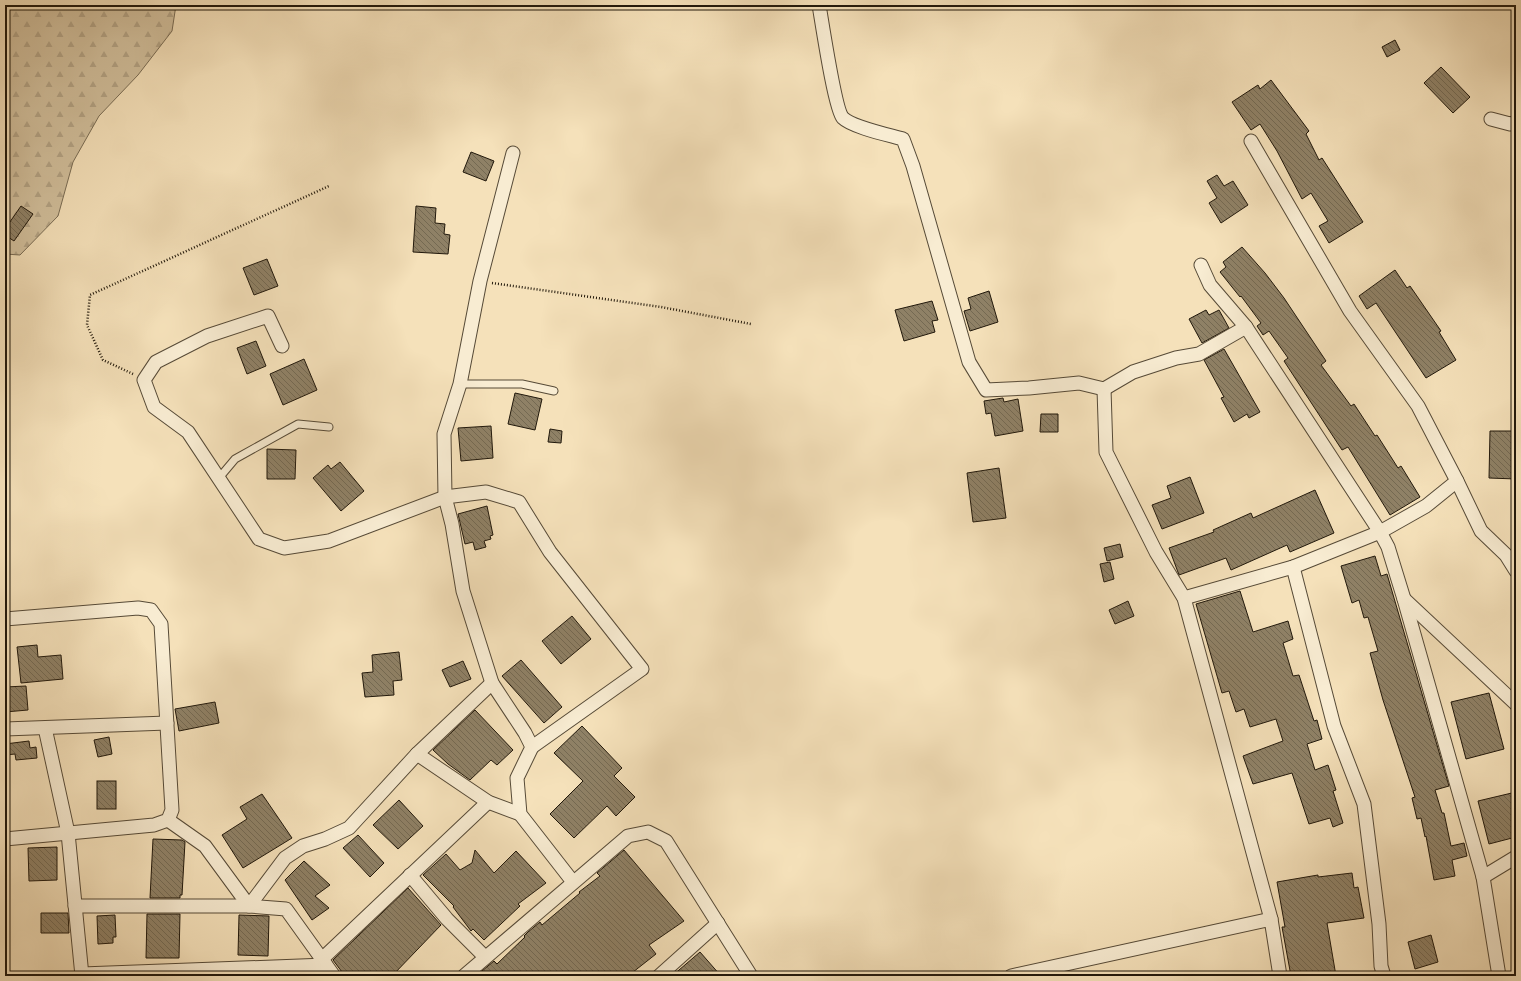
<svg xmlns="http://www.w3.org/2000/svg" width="1521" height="981" font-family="'Libre Bodoni',serif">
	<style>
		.forest { fill: url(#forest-firs); stroke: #796c54 }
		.building { fill: url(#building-back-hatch); stroke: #21180b }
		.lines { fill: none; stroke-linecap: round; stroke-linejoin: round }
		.service-casing { stroke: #564a37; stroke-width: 9 }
		.minor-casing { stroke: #564a37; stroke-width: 15 }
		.path { stroke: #21180b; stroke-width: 2.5; stroke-dasharray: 1 2; stroke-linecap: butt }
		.service { stroke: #f8ecd2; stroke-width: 7 }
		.minor { stroke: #f8ecd2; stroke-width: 13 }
	</style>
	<defs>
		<pattern id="forest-firs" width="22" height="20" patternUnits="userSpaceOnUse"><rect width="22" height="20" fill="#d1bf9c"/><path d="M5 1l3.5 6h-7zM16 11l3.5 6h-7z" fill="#b3a385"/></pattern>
		<pattern id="building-back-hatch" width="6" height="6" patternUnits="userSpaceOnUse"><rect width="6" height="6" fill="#8f8166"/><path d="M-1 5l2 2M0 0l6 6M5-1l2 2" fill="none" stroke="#746952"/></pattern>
	</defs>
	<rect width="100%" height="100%" fill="#f5e1ba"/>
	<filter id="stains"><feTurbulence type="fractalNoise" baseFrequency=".005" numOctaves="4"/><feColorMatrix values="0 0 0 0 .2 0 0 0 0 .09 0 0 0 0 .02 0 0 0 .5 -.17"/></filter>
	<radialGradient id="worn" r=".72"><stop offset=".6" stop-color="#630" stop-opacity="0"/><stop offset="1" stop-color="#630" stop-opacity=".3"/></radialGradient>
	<polygon class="forest" points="5,5 176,5 172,31 138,75 99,116 73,162 58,216 20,255 5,254"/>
	<g class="building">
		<polygon points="1395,40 1400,50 1387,57 1382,47"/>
		<polygon points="1441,67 1470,97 1453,113 1424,83"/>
		<polygon points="1271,80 1309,131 1306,134 1319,160 1322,158 1363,222 1329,243 1319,226 1328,221 1311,193 1302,199 1277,151 1260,124 1251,130 1232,102 1258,85 1260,89"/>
		<polygon points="471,152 494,161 486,181 463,172"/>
		<polygon points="1217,175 1224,186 1233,181 1248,205 1221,223 1209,203 1217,198 1207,181"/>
		<polygon points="21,206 33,214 14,241 5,235 5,229"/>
		<polygon points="416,206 436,208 435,223 445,224 444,234 450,235 448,254 413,252"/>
		<polygon points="1242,247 1265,273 1284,298 1326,361 1321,365 1351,406 1354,404 1375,436 1377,435 1398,468 1401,466 1420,497 1390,515 1348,447 1342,450 1284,361 1288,358 1269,331 1263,335 1257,326 1261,323 1241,296 1240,297 1220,272 1226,267 1223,262"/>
		<polygon points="267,259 278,286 254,295 243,268"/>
		<polygon points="1395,270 1407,288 1410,286 1441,331 1439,332 1456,360 1426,378 1376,303 1367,309 1359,296"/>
		<polygon points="989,291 998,322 970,331 964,311 971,309 968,298"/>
		<polygon points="932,301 938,320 932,321 935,332 904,341 895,310"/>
		<polygon points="1206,310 1209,315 1219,310 1229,328 1202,343 1189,319"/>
		<polygon points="256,341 266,366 247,374 237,348"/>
		<polygon points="1224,349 1260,412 1249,418 1247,414 1234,422 1221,398 1224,397 1204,360"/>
		<polygon points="304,359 317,390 283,405 270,374"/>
		<polygon points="515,393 542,399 535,430 508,424"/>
		<polygon points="1003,398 1004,402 1018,399 1023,431 995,436 991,413 986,414 984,401"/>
		<polygon points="1041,414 1058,414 1058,432 1040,432"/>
		<polygon points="491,426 493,458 461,461 458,428"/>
		<polygon points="550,429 562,431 561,443 548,442"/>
		<polygon points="1490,431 1516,431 1516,479 1489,478"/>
		<polygon points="267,449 296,450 295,479 267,479"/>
		<polygon points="340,462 364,491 341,511 313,478 328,465 331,469"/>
		<polygon points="999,468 1006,518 973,522 967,473"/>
		<polygon points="1190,477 1204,513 1162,529 1152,505 1171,498 1167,486"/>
		<polygon points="1315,490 1334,533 1290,552 1287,545 1231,570 1226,558 1179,575 1169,548 1214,532 1213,530 1251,513 1253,518"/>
		<polygon points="487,506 493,535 490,536 491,539 484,541 486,547 475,550 473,542 465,544 458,514"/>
		<polygon points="1120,544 1123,557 1107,561 1104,548"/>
		<polygon points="1375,556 1381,576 1387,574 1449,786 1435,790 1442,813 1444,813 1451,846 1464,843 1467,856 1452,860 1455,876 1434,880 1426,836 1425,837 1421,818 1417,819 1412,798 1415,797 1383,700 1370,653 1378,651 1368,617 1364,618 1359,600 1352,603 1341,566"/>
		<polygon points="1110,562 1114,579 1104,582 1100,564"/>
		<polygon points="1240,591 1253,632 1288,621 1293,639 1283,643 1293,676 1299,675 1314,721 1317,720 1322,739 1307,744 1315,770 1328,765 1336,790 1333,791 1343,823 1333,827 1330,818 1309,824 1292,773 1253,784 1243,756 1283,741 1276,719 1250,727 1244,709 1236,712 1229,691 1222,693 1196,604"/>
		<polygon points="1128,601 1134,616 1115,624 1109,610"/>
		<polygon points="572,616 591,639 561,664 542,641"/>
		<polygon points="37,645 38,657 61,655 63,679 21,683 17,647"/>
		<polygon points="399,652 402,680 393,681 394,695 365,697 362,673 373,672 372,655"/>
		<polygon points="521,660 562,707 544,723 502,676"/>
		<polygon points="463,661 471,679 450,687 442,670"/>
		<polygon points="26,686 28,710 5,712 5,687"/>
		<polygon points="1489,693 1504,749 1466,759 1451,702"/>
		<polygon points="215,702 219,723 179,731 175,709"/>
		<polygon points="475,710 513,750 497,765 491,760 470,780 448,764 433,750"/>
		<polygon points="582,726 622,768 614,776 635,797 616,816 607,806 574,838 550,814 583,781 554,753"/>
		<polygon points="109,737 112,754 98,757 94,740"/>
		<polygon points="29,741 30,748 36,747 37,758 16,760 15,754 5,755 5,744"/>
		<rect x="97" y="781" width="19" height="28"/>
		<polygon points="1516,792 1516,837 1489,844 1478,801"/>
		<polygon points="262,794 292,838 243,868 222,835 247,819 240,807"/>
		<polygon points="399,800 423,826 398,849 373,825"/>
		<polygon points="358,835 384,863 370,877 343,848"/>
		<polygon points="153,839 182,840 185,842 182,895 180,895 180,898 150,898"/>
		<polygon points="57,847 57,880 29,881 28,848"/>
		<polygon points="475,850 494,873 516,851 546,883 518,904 520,906 484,940 473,929 471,931 453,907 454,906 423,875 446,854 460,870 472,863"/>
		<polygon points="624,850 684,921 649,945 656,954 628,976 476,976 494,961 497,964 525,937 524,936 528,932 540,922 542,925 580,893 579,892 600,876 597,873"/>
		<polygon points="304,861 330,885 315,896 329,908 312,920 285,880"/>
		<polygon points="1352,873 1354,888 1358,887 1364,918 1327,923 1336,976 1291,976 1282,927 1285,927 1277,882 1318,875 1318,877"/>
		<polygon points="408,888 441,925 392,976 345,976 333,960"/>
		<polygon points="41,913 68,913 69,933 41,933"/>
		<polygon points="147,914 180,914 179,958 146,958"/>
		<polygon points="115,915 116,937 113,937 113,943 98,944 97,916"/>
		<polygon points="239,915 269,916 268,956 238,955"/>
		<polygon points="1431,935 1438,962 1415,969 1408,942"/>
		<polygon points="700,952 721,976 672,976"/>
	</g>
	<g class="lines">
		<g class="service-casing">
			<g id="service">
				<polyline points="460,384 522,384 554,391"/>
				<polyline points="219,478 235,459 298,424 329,427"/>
			</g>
		</g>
		<g class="minor-casing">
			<g id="minor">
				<path d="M819 5C822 22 835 110 843 118 852 127 889 135 903 139L913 166 969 362 986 390 1029 388 1079 383 1104 389 1133 372 1176 358 1199 354 1246 327"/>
				<polyline points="1491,119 1510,124 1516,123"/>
				<polyline points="1251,141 1350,311 1418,406 1457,481 1481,531 1506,555 1516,571"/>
				<polyline points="513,153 480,281 460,384 444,434 445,497 452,524 463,591 492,683 525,733 532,747 517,778 520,814 573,882"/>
				<polyline points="1201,265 1210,285 1246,327 1380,532 1388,547 1404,599 1483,877 1499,976"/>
				<polyline points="282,346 268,316 207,336 156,362 144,380 154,407 188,432 259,539 284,548 329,541 445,497 486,492 519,502 550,552 642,669 532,747"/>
				<polyline points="1104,389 1106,452 1156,552 1184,598 1271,919"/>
				<polyline points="1293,567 1334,726 1364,804 1379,924 1381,966 1384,976"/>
				<polyline points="1184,598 1293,567 1380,532 1426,506 1457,481"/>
				<polyline points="1404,599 1516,704"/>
				<polyline points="5,619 138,608 151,610 161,624 172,810 168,820 154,825 5,839"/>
				<polyline points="45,728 68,833 82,976"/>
				<polyline points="5,729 167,723"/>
				<polyline points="417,754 488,802 520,814"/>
				<polyline points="168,820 205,846 249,906 285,858 303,846 325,839 349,828 417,754 492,683"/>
				<polyline points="410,875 447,919 485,957"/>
				<polyline points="1483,877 1516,857"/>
				<polyline points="75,906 249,906 286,909 334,976"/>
				<polyline points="322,959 488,802"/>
				<polyline points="82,974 326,965"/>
				<polyline points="464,976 628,836 648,832 666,841 751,976"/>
				<polyline points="659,976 718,923"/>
				<polyline points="1011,976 1271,919 1280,976"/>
			</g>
		</g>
		<g class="path">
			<polyline points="492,283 661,307 751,324"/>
			<polyline points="133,374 103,360 87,325 90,295 329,186"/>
		</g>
		<use href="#service" class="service"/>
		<use href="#minor" class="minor"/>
	</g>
	<rect width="1521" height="981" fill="none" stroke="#f5e1ba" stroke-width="20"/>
	<rect x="6" y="6" width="1509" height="969" fill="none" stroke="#21180b" stroke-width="2"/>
	<rect x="10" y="10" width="1501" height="961" fill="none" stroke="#21180b"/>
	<rect width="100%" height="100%" filter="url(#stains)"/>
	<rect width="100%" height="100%" fill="url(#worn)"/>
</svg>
